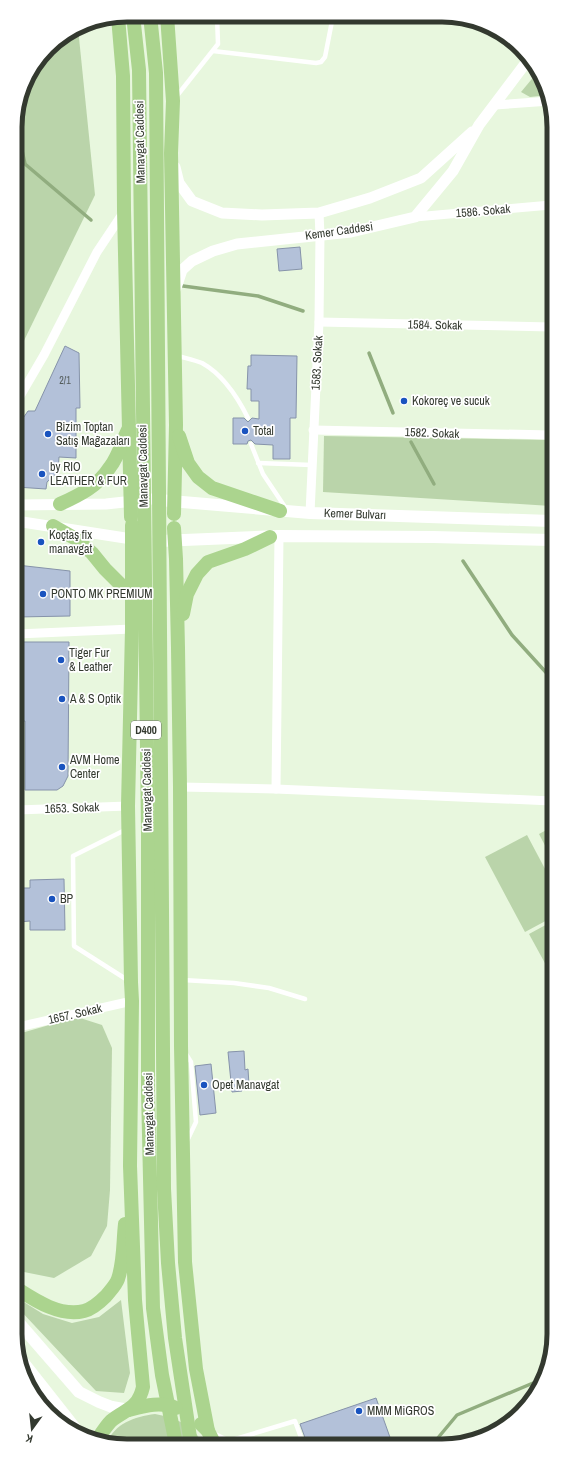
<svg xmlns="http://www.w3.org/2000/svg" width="569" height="1461" font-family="'Archivo Narrow',sans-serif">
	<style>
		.green { fill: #bad4aa }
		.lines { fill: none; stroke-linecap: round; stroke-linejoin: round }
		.stream { stroke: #91ad7f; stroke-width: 3.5 }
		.building { fill: #b3c1d9; stroke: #8693aa }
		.service { stroke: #fff; stroke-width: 4.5 }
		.minor { stroke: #fff; stroke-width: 9 }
		.tertiary { stroke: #fff; stroke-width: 11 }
		.secondary { stroke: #fff; stroke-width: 12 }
		.trunk { stroke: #abd48e; stroke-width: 14 }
		.poi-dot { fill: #1953bf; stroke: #fff; stroke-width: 1.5 }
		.labels { text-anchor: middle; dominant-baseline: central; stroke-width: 3.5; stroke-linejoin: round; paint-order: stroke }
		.number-label { font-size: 10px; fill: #535b5a }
		.shield { fill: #fff; stroke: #70746d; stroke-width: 1 }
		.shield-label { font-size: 11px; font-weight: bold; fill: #33392f }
		.street-label { font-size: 12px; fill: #33392f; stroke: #fff }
		.poi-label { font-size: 12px; fill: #33392f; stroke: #fff; text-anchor: start }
		.rim { fill: none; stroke: #33392f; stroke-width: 5 }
	</style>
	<rect width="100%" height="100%" fill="#e8f7de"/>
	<g class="green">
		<polygon points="78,28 95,195 16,357 15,119 27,77 53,43"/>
		<polygon points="536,74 549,95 530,97 521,92"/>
		<polygon points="324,436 551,440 551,506 323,492"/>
		<polygon points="552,827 552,859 539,834"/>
		<polygon points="527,835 552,882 553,917 525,932 485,857"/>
		<polygon points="553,921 553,976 552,976 529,934"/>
		<polygon points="77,1017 102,1025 112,1048 110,1190 107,1226 91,1256 54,1278 19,1271 18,1034"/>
		<polygon points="19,1299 43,1314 72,1323 99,1317 121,1300 130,1373 124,1393 96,1391 19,1309"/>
		<path d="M155 1414C174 1418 193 1424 202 1443L106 1444C115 1423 134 1417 155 1414Z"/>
	</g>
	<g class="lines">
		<g class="stream">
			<polyline points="15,119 25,164 91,220"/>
			<polyline points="183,286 258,296 303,311"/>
			<polyline points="369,353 393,413"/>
			<polyline points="411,442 434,484"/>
			<polyline points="463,561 512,635 552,679"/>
			<polyline points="436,1442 437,1439 457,1415 545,1378"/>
		</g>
	</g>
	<g class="building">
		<polygon points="300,247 302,269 279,271 277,249"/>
		<polygon points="65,346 79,353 80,408 76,408 76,458 59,457 58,472 47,482 46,489 16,487 16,458 18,458 19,424 28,411 35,411"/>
		<polygon points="251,355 297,356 296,418 290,418 290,459 273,459 273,445 255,444 251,440 248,441 247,444 233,444 233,418 244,418 248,422 252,418 259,419 259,401 251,401 251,389 247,389 248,366 251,366"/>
		<polygon points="17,565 70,571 70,616 17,617"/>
		<polygon points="20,642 69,642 68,776 63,786 57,790 25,790 25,721 20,721"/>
		<polygon points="64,879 65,930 30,930 30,921 18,922 17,888 30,888 30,880"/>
		<polygon points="244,1051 245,1070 248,1069 249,1085 242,1086 242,1091 232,1092 228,1052"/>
		<polygon points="211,1064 216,1113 200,1115 195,1066"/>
		<polygon points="376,1398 392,1443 307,1443 300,1424"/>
	</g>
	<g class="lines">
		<g class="service">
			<polyline points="213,51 316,63 321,62 325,57 333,16"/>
			<polyline points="176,97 218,44 217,16"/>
			<path d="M178 356C185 358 195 360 202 363 222 374 238 398 248 418"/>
			<polyline points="251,444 263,474 287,510"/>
			<polyline points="258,463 312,465"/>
			<polyline points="127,829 73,856 74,946 129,981"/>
			<polyline points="183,980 234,983 269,988 305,999"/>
			<polyline points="186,1054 191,1062 196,1122 187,1141"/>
			<polyline points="213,1433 229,1441 295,1421 303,1443"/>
		</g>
		<g class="minor">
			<polyline points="495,105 550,101"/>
			<polyline points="415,217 551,205"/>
			<polyline points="319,322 551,327"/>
			<polyline points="16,403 44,355 97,252 123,213"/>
			<polyline points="313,430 551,435"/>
			<polyline points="310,513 319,322 320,235 319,213"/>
			<polyline points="17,634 132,629"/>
			<polyline points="180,787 276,789 552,801"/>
			<polyline points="276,789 279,536"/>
			<polyline points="17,810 128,806"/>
			<polyline points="18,1027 132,1001"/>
		</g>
		<g class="tertiary">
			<polyline points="175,167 179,183 192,201 222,213 262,215 319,213 370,198 421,178 472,132"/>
			<polyline points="176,288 182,270 192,261 213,251 237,244 351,232 415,217 453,171 479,125 528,60"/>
			<polyline points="16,505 106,504 152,499"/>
			<polyline points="16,521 138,540"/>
		</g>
		<g class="secondary">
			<polyline points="159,500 310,513 551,521"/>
			<polyline points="160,541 279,536 433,537 551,540"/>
			<polyline points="19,1323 79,1392 99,1402 112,1407 129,1410"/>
			<polyline points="19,1357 75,1428"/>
		</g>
		<g class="trunk">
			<polyline points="133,15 139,70 148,833 148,1091 153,1308 162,1375 176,1444"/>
			<polyline points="150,15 156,73 164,1189 168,1263 175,1338 191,1444"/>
			<polyline points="167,15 173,101 171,153 176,425 174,514"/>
			<polyline points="118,17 123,76 124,210 131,517"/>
			<polyline points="179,436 188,463 198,477 212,488 280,511"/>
			<path d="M60 504C80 495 98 486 110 467 118 457 122 442 128 430"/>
			<polyline points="53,526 76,539 92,553 105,569 131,595"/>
			<polyline points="174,528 176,559 178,648 180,787 181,1046 185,1262 196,1369 208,1431"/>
			<polyline points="183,614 187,594 197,574 208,562 245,549 270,537"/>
			<path d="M19 1290C36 1301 61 1317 84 1311 92 1309 100 1302 106 1296 110 1291 116 1285 118 1279 124 1262 123 1241 125 1224"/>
			<path d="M129 1410C144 1406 161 1401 176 1408"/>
			<polyline points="201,1424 208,1431 214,1443"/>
			<path d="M97 1440C101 1434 106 1426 111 1421 126 1409 138 1409 143 1387L135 1300 130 1166 132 1001 131 982 128 806 132 629V525"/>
		</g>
	</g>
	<g class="poi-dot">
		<circle cx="404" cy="401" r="4"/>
		<circle cx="245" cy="431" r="4"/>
		<circle cx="48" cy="434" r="4"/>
		<circle cx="42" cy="474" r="4"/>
		<circle cx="41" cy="542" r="4"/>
		<circle cx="43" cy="594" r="4"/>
		<circle cx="61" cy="660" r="4"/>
		<circle cx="62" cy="699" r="4"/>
		<circle cx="62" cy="767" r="4"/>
		<circle cx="52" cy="899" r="4"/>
		<circle cx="204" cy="1085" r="4"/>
		<circle cx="359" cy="1411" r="4"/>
	</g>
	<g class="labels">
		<g class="number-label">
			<text x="65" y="380">2/1</text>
		</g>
		<rect class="shield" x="131" y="721" width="30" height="18" rx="3"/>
		<g class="shield-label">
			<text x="146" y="730">D400</text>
		</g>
		<g class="street-label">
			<text transform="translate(140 142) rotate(-91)">Manavgat Caddesi</text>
			<text transform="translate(483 211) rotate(-5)">1586. Sokak</text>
			<text transform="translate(339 231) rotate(-8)">Kemer Caddesi</text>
			<text transform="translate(435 325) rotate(1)">1584. Sokak</text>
			<text transform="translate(317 363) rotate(-87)">1583. Sokak</text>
			<text transform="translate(432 433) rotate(2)">1582. Sokak</text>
			<text transform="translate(143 466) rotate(-91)">Manavgat Caddesi</text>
			<text transform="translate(355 514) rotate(2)">Kemer Bulvarı</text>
			<text transform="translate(147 790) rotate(-91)">Manavgat Caddesi</text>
			<text transform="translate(72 808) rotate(-2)">1653. Sokak</text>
			<text transform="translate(75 1014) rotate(-13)">1657. Sokak</text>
			<text transform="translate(149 1114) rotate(-91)">Manavgat Caddesi</text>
		</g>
		<g class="poi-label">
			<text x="412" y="401">Kokoreç ve sucuk</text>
			<text x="56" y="427">Bizim Toptan<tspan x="56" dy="14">Satış Mağazaları</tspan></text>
			<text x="253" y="431">Total</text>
			<text x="50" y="467">by RIO<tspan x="50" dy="14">LEATHER &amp; FUR</tspan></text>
			<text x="49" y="535">Koçtaş fix<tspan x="49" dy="14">manavgat</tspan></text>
			<text x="51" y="594">PONTO MK PREMIUM</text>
			<text x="69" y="653">Tiger Fur<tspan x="69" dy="14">&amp; Leather</tspan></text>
			<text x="70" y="699">A &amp; S Optik</text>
			<text x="70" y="760">AVM Home<tspan x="70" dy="14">Center</tspan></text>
			<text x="60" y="899">BP</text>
			<text x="212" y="1085">Opet Manavgat</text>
			<text x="367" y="1411">MMM MiGROS</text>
		</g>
	</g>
	<path d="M0 0H569V1461H0ZM127 22H442A105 105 0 0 1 547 127V1334A105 105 0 0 1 442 1439H127A105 105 0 0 1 22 1334V127A105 105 0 0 1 127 22Z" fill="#fff" fill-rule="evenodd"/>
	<path class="rim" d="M127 22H442A105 105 0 0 1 547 127V1334A105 105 0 0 1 442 1439H127A105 105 0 0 1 22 1334V127A105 105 0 0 1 127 22Z"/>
	<g transform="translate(32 1429) rotate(195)" stroke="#ffffff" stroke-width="3" paint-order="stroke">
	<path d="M0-3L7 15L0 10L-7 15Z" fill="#33392f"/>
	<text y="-6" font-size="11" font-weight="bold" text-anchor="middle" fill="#33392f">K</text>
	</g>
</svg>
